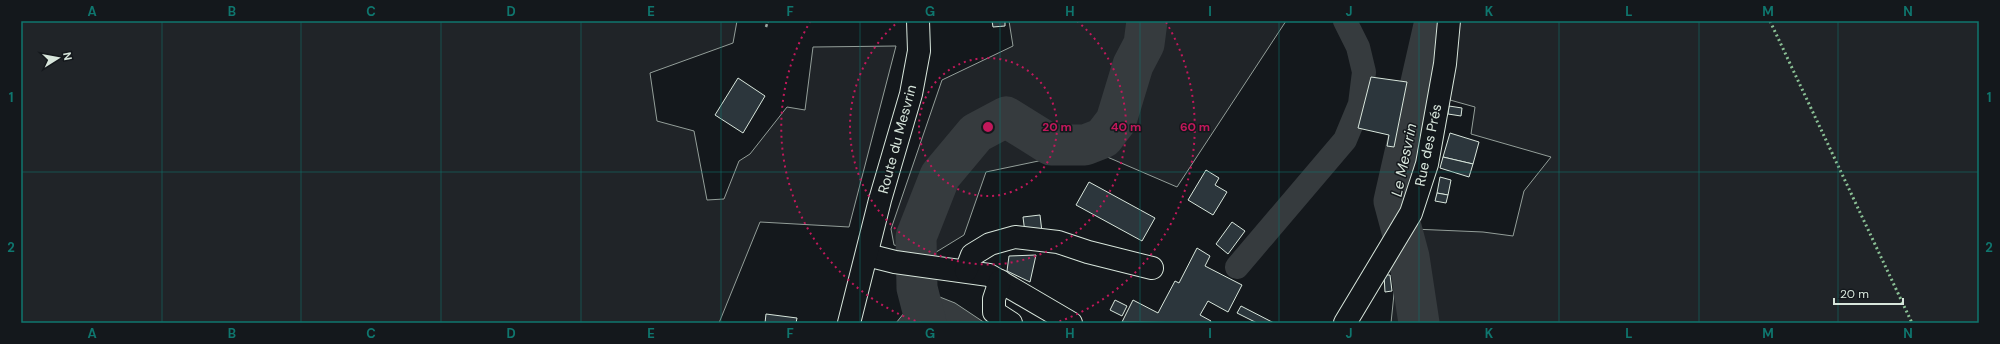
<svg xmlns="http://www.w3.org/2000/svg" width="2000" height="344" font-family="'DM Sans',sans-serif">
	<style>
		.green { fill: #202428; stroke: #939e99 }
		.water { fill: #363b3e; stroke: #939e99 }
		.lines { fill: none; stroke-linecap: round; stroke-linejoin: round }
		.canal { stroke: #363b3e; stroke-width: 24 }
		.river { stroke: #363b3e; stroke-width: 41 }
		.building { fill: #2c363c; stroke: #d8e6dc }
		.minor-casing { stroke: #d8e6dc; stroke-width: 24 }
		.major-casing { stroke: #d8e6dc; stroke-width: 24 }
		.path { stroke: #9da8a2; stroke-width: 2.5; stroke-dasharray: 3 2; stroke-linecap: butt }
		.minor { stroke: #14181c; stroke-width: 22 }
		.major { stroke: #14181c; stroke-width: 22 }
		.hedge { stroke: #8ac095; stroke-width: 3; stroke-dasharray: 2 3; stroke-linecap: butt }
		.grid { fill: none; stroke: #0f766e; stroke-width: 1; stroke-opacity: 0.55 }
		.ring { fill: none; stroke: #c2185b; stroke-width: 2; stroke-dasharray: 2 4 }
		.labels { text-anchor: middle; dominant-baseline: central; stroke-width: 3; stroke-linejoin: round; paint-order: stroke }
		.street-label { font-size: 14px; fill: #d8e6dc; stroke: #14181c }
		.water-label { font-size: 15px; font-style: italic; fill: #d8e6dc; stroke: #14181c }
		.centre { fill: #c2185b; stroke: #14181c; stroke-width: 2 }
		.ring-label { font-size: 12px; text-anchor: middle; font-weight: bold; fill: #c2185b; stroke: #14181c; stroke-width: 3; stroke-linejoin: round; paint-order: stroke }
		.neatline { fill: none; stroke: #0f766e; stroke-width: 1.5 }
		.grid-label { font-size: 13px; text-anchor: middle; font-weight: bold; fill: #0f766e }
	</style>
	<rect width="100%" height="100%" fill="#14181c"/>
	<g class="green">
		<polygon points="21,21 737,21 733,43 650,73 657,121 694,131 707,200 724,199 739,161 750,154 787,107 805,110 813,47 896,46 849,227 760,222 719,323 21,323"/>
		<polygon points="1009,21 1286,21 1177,187 1091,150 986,172 964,235 933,254 894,245 891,229 942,80 1013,46"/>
		<polygon points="1459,21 1979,21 1979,323 1391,323 1398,255 1413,229 1483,232 1513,236 1524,191 1551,157 1471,134 1475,107 1450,100"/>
	</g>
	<polygon class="water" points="917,288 955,303 985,323 896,323 904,313"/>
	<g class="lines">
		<polyline class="canal" points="1237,267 1345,140 1360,104 1364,72 1358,47 1345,21"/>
		<g class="river">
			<polyline points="926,323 917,288 916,237 940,176 976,133 1006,117 1051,145 1085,145 1103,138 1116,121 1133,65 1144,44 1147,21"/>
			<polyline points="1419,323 1409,257 1394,201 1435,21"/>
		</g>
	</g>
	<g class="building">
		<polygon points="992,21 1005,21 1005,26 993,27"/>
		<polygon points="1371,77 1407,82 1394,147 1387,146 1389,135 1358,128"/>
		<polygon points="738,78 765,96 743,133 715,115"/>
		<polygon points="1449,106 1462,108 1461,116 1448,114"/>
		<polygon points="1450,133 1479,142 1473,164 1443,157"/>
		<polygon points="1443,157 1473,164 1469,177 1440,168"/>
		<polygon points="1206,170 1219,178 1215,185 1227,192 1213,215 1188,200"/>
		<polygon points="1440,177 1451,180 1448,195 1437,193"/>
		<polygon points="1089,182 1155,218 1142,241 1076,205"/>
		<polygon points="1437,193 1448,195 1446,203 1435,201"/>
		<polygon points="1040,215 1042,232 1025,233 1023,217"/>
		<polygon points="1232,222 1245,231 1228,254 1216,244"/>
		<polygon points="1197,248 1210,256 1205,266 1242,285 1228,312 1208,301 1200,315 1211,321 1210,323 1122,322 1133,300 1158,313 1175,281 1179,283"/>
		<polygon points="1036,255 1030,282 1007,271 1009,256"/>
		<polygon points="1384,275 1390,275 1392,291 1385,292"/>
		<polygon points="1115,300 1127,306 1122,316 1110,310"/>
		<polygon points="1241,306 1274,323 1257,323 1237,313"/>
		<polygon points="766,314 797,318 796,323 765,323"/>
	</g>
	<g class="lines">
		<g class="minor-casing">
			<g id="minor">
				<polyline points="867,255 895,262 989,275 1071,323"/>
				<polyline points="966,271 972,255 990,244 1015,237 1058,242 1088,252 1152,268"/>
				<polyline points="1000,281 994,299 994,312 1011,323"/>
				<polyline points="1345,323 1411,213 1427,164 1445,64 1449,21"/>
			</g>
		</g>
		<g class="major-casing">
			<polyline id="major" points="849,323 880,200 911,94 919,51 918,21"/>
		</g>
		<polyline class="path" points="766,27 768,21"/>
		<use href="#minor" class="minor"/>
		<use href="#major" class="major"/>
		<polyline class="hedge" points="1770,21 1912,323"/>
	</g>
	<path class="grid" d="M162 21V323M301 21V323M441 21V323M581 21V323M721 21V323M860 21V323M1000 21V323M1140 21V323M1279 21V323M1419 21V323M1559 21V323M1699 21V323M1838 21V323M21 172H1979"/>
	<g class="ring">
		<circle cx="988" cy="127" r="69"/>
		<path d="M1077 21A138 138 0 1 1 899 21"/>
		<path d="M921 323A207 207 0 0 1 810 22M1166 22A207 207 0 0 1 1055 323"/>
	</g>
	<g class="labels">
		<g class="street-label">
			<text transform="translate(897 139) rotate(-75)">Route du Mesvrin</text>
			<text transform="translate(1428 145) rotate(-78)">Rue des Prés</text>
		</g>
		<g class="water-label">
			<text transform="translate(1404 160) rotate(-78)">Le Mesvrin</text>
		</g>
	</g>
	<circle cx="988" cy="127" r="6" class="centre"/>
	<g class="ring-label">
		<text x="1057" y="131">20 m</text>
		<text x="1126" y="131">40 m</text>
		<text x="1195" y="131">60 m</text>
	</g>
	<rect width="2000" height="344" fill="none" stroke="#14181c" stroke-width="44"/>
	<g transform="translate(58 58) rotate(79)" stroke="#14181c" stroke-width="3" paint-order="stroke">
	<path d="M0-3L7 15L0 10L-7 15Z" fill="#d8e6dc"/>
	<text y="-6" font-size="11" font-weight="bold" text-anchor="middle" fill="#d8e6dc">N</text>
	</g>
	<path d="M1834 298v6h69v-6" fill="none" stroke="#d8e6dc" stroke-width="2"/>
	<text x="1840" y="298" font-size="12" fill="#d8e6dc" stroke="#14181c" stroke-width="3" paint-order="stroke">20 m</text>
	<rect x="22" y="22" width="1956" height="300" class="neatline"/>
	<g class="grid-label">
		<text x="92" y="16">A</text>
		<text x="232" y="16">B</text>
		<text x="371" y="16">C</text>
		<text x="511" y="16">D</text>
		<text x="651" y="16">E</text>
		<text x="790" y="16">F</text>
		<text x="930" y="16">G</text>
		<text x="1070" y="16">H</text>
		<text x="1210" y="16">I</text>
		<text x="1349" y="16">J</text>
		<text x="1489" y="16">K</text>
		<text x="1629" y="16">L</text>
		<text x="1768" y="16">M</text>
		<text x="1908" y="16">N</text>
		<text x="11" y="102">1</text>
		<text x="1989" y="102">1</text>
		<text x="11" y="252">2</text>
		<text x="1989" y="252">2</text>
		<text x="92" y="338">A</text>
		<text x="232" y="338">B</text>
		<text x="371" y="338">C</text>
		<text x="511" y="338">D</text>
		<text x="651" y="338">E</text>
		<text x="790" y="338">F</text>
		<text x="930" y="338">G</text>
		<text x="1070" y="338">H</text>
		<text x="1210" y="338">I</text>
		<text x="1349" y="338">J</text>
		<text x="1489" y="338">K</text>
		<text x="1629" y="338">L</text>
		<text x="1768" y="338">M</text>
		<text x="1908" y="338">N</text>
	</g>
</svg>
